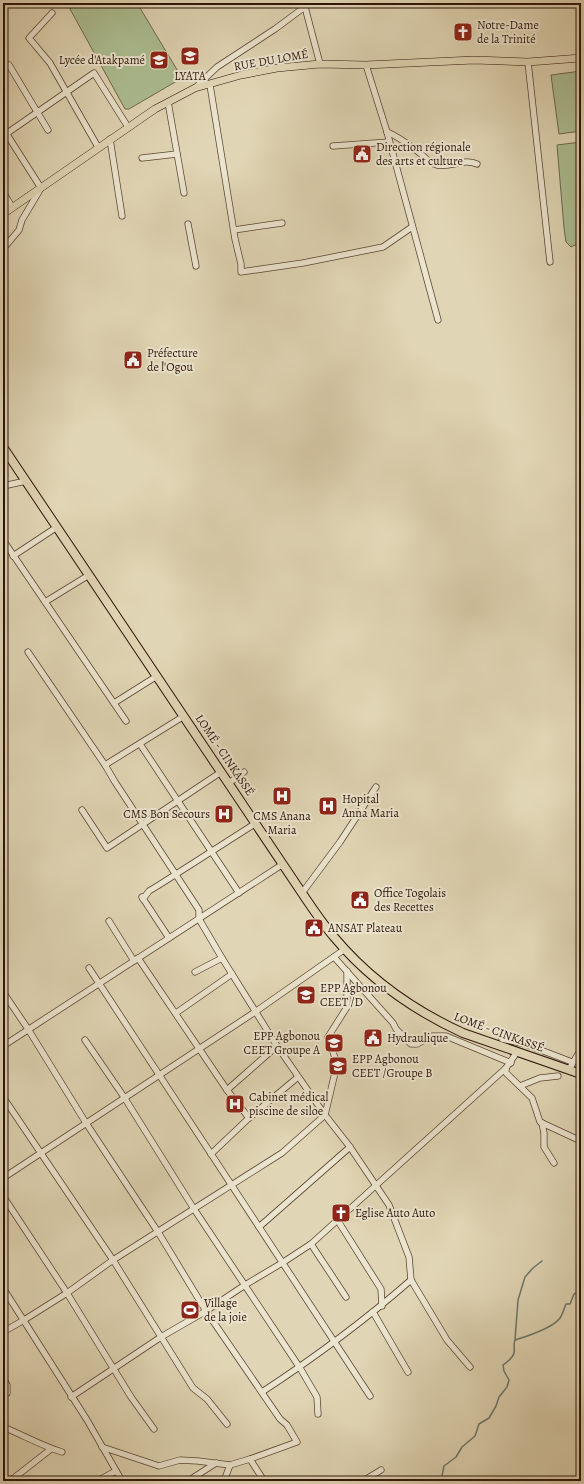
<svg xmlns="http://www.w3.org/2000/svg" width="584" height="1484" font-family="Alegreya,serif">
	<style>
		.green { fill: #acbe92; stroke: #6c694e }
		.lines { fill: none; stroke-linecap: round; stroke-linejoin: round }
		.stream { stroke: #6b776b; stroke-width: 1.5 }
		.minor-casing { stroke: #5a4434; stroke-width: 7 }
		.major-casing { stroke: #2d1409; stroke-width: 8 }
		.highway-casing { stroke: #2d1409; stroke-width: 10 }
		.minor { stroke: #ebe4ce; stroke-width: 5.5 }
		.major { stroke: #e0d5b4; stroke-width: 7 }
		.highway { stroke: #e0d5b4; stroke-width: 8 }
		.labels { text-anchor: middle; dominant-baseline: central; stroke-width: 4; stroke-linejoin: round; paint-order: stroke }
		.poi-label { font-size: 12px; fill: #2d1409; stroke: #ebe4ce; text-anchor: start }
		.street-label { font-size: 12px; fill: #2d1409; stroke: #ebe4ce }
	</style>
	<rect width="100%" height="100%" fill="#e0d5b4"/>
	<filter id="stains"><feTurbulence type="fractalNoise" baseFrequency=".005" numOctaves="4"/><feColorMatrix values="0 0 0 0 .2 0 0 0 0 .09 0 0 0 0 .02 0 0 0 .5 -.17"/></filter>
	<radialGradient id="worn" r=".72"><stop offset=".6" stop-color="#630" stop-opacity="0"/><stop offset="1" stop-color="#630" stop-opacity=".3"/></radialGradient>
	<g class="green">
		<polygon points="73,3 137,3 182,78 129,109 125,109 70,9"/>
		<polygon points="581,71 581,131 559,134 551,75"/>
		<polygon points="581,142 581,242 571,247 566,242 564,228 557,145"/>
	</g>
	<g class="lines">
		<g class="stream">
			<polyline points="369,3 376,3"/>
			<polyline points="515,1340 518,1300 525,1277 533,1268 542,1261"/>
			<path d="M441 1481 444 1466 456 1457 462 1447 475 1436 479 1424 489 1418 496 1406 499 1397 507 1387 509 1380 504 1371 503 1365C507 1362 513 1358 514 1353 515 1348 513 1344 515 1340 528 1336 553 1328 560 1318 563 1314 564 1308 566 1304H570L574 1294 580 1290 578 1284 581 1282"/>
		</g>
		<g class="minor-casing">
			<g id="minor">
				<polyline points="305,7 320,64"/>
				<polyline points="52,13 29,38 50,63 98,147"/>
				<polyline points="528,62 550,262"/>
				<polyline points="9,65 48,130"/>
				<polyline points="366,65 387,132 438,320"/>
				<polyline points="210,85 235,239 241,264 241,272 303,263 383,247 412,227"/>
				<polyline points="196,87 217,67 275,29 310,3"/>
				<polyline points="168,102 184,193"/>
				<path d="M387 132C400 137 410 146 421 154 425 158 432 164 437 165 451 168 463 158 477 164"/>
				<polyline points="3,136 94,73 128,127"/>
				<polyline points="110,139 122,216"/>
				<polyline points="333,146 389,142"/>
				<polyline points="142,158 177,154"/>
				<polyline points="3,192 12,207"/>
				<polyline points="188,224 196,266"/>
				<polyline points="234,230 282,223"/>
				<polyline points="3,249 19,230 22,220 41,188 6,133"/>
				<polyline points="3,486 26,481"/>
				<polyline points="3,540 126,721"/>
				<polyline points="13,556 57,527"/>
				<polyline points="45,602 89,575"/>
				<polyline points="28,652 105,765 115,782 199,910 199,919 222,958 277,1046 325,1115 350,1147 389,1205 409,1257 411,1280 447,1340 470,1367"/>
				<polyline points="114,703 157,676"/>
				<polyline points="140,744 239,893"/>
				<polyline points="105,765 184,716"/>
				<polyline points="229,783 244,772"/>
				<polyline points="82,810 107,848 221,772"/>
				<polyline points="302,893 340,842 376,787"/>
				<polyline points="142,897 169,938"/>
				<polyline points="143,899 149,891 159,885 256,823"/>
				<polyline points="109,921 134,961"/>
				<polyline points="334,957 393,1023 396,1029 411,1044 417,1044 432,1036 446,1036 511,1063"/>
				<polyline points="138,958 227,1090 249,1118"/>
				<polyline points="89,968 370,1396"/>
				<polyline points="195,972 222,958"/>
				<polyline points="3,992 28,1029 86,1123 158,1232 206,1311 280,1419 287,1425 297,1442 250,1459 230,1465 198,1461 180,1460 159,1466 102,1447"/>
				<polyline points="176,1013 232,974"/>
				<polyline points="502,1039 525,1044 572,1062"/>
				<polyline points="85,1040 124,1097 194,1209 300,1368 317,1397 318,1414"/>
				<polyline points="3,1046 283,864"/>
				<polyline points="571,1066 581,1049"/>
				<polyline points="506,1068 506,1073 532,1098 540,1122 581,1141"/>
				<polyline points="520,1086 540,1078 558,1076"/>
				<polyline points="227,1090 277,1046"/>
				<polyline points="3,1097 113,1260 193,1388 207,1399 227,1424"/>
				<polyline points="542,1123 544,1133 544,1147 554,1163"/>
				<polyline points="211,1154 249,1118 298,1077"/>
				<polyline points="3,1178 255,1012 345,949"/>
				<polyline points="3,1196 67,1293 131,1397 154,1429"/>
				<polyline points="338,1221 381,1289 382,1306"/>
				<polyline points="259,1227 350,1147"/>
				<polyline points="311,1244 346,1297"/>
				<polyline points="3,1288 87,1420 122,1481"/>
				<polyline points="373,1312 408,1372"/>
				<polyline points="3,1332 24,1320 67,1293 113,1260 282,1153 325,1115 337,1064 328,1037 347,1007 347,971"/>
				<polyline points="3,1378 7,1385 7,1393"/>
				<path d="M262 1392C314 1358 364 1321 411 1280"/>
				<polyline points="71,1397 161,1337 206,1311 245,1285 282,1263 311,1244 506,1068 517,1052"/>
				<path d="M3 1427C23 1435 42 1446 62 1452"/>
				<polyline points="250,1459 264,1481"/>
				<polyline points="10,1481 51,1449"/>
				<polyline points="97,1481 116,1471"/>
				<polyline points="188,1481 216,1463"/>
				<polyline points="224,1481 230,1465"/>
				<polyline points="363,1481 381,1470"/>
				<polyline points="575,1481 581,1476"/>
			</g>
		</g>
		<g class="major-casing">
			<polyline id="major" points="3,214 155,109 195,88 241,75 277,68 320,64 366,65 474,60 528,62 581,58"/>
		</g>
		<g class="highway-casing">
			<path id="highway" d="M3 447 302 893C312 908 322 923 334 937 369 979 413 1010 463 1033L581 1074"/>
		</g>
		<use href="#minor" class="minor"/>
		<use href="#major" class="major"/>
		<use href="#highway" class="highway"/>
	</g>
	<defs>
		<g id="church-square" transform="scale(1)"><rect x="-9" y="-9" width="18" height="18" rx="4" fill="#8f2418" stroke="#ebe4ce"/><path d="M-1.2-6h2.4v3.5h3.3v2.4h-3.3V6h-2.4V-.1h-3.3v-2.4h3.3Z" fill="#fff"/></g>
		<g id="school-square" transform="scale(1)"><rect x="-9" y="-9" width="18" height="18" rx="4" fill="#8f2418" stroke="#ebe4ce"/><path d="M0-5L7-2L0 1L-7-2ZM-4 1L0 2.5L4 1V4Q0 6-4 4Z" fill="#fff"/></g>
		<g id="civic-square" transform="scale(1)"><rect x="-9" y="-9" width="18" height="18" rx="4" fill="#8f2418" stroke="#ebe4ce"/><path d="M-.6-6.5H3V-4.5H.6V-3L4-1V1h2V6H-6V1h2V-1L-.6-3ZM-1.2 2.5V6h2.4V2.5Z" fill="#fff"/></g>
		<g id="hospital-square" transform="scale(1)"><rect x="-9" y="-9" width="18" height="18" rx="4" fill="#8f2418" stroke="#ebe4ce"/><path d="M-5-5h3v3.5h4V-5h3V5h-3V1.5h-4V5h-3Z" fill="#fff"/></g>
		<g id="stadium-square" transform="scale(1)"><rect x="-9" y="-9" width="18" height="18" rx="4" fill="#8f2418" stroke="#ebe4ce"/><path d="M0-5a6.5 5 0 1 0 0 10a6.5 5 0 1 0 0-10ZM-3.5-1.8h7v3.6h-7Z" fill="#fff"/></g>
	</defs>
	<g fill-rule="evenodd">
		<use href="#church-square" x="463" y="32"/>
		<use href="#school-square" x="190" y="56"/>
		<use href="#school-square" x="159" y="60"/>
		<use href="#civic-square" x="362" y="154"/>
		<use href="#civic-square" x="133" y="360"/>
		<use href="#hospital-square" x="282" y="796"/>
		<use href="#hospital-square" x="328" y="806"/>
		<use href="#hospital-square" x="224" y="814"/>
		<use href="#civic-square" x="360" y="900"/>
		<use href="#civic-square" x="314" y="928"/>
		<use href="#school-square" x="306" y="995"/>
		<use href="#civic-square" x="373" y="1038"/>
		<use href="#school-square" x="334" y="1043"/>
		<use href="#school-square" x="338" y="1066"/>
		<use href="#hospital-square" x="235" y="1104"/>
		<use href="#church-square" x="341" y="1213"/>
		<use href="#stadium-square" x="190" y="1310"/>
	</g>
	<g class="labels">
		<g class="poi-label">
			<text x="477" y="25">Notre-Dame<tspan x="477" dy="14">de la Trinité</tspan></text>
			<text x="145" y="60" text-anchor="end">Lycée d'Atakpamé</text>
			<text x="190" y="76" text-anchor="middle">LYATA</text>
			<text x="376" y="147">Direction régionale<tspan x="376" dy="14">des arts et culture</tspan></text>
			<text x="147" y="353">Préfecture<tspan x="147" dy="14">de l'Ogou</tspan></text>
			<text x="342" y="799">Hopital<tspan x="342" dy="14">Anna Maria</tspan></text>
			<text x="210" y="814" text-anchor="end">CMS Bon Secours</text>
			<text x="282" y="816" text-anchor="middle">CMS Anana<tspan x="282" dy="14">Maria</tspan></text>
			<text x="374" y="893">Office Togolais<tspan x="374" dy="14">des Recettes</tspan></text>
			<text x="328" y="928">ANSAT Plateau</text>
			<text x="320" y="988">EPP Agbonou<tspan x="320" dy="14">CEET /D</tspan></text>
			<text x="320" y="1036" text-anchor="end">EPP Agbonou<tspan x="320" dy="14">CEET Groupe A</tspan></text>
			<text x="387" y="1038">Hydraulique</text>
			<text x="352" y="1059">EPP Agbonou<tspan x="352" dy="14">CEET /Groupe B</tspan></text>
			<text x="249" y="1097">Cabinet médical<tspan x="249" dy="14">piscine de siloe</tspan></text>
			<text x="355" y="1213">Eglise Auto Auto</text>
			<text x="204" y="1303">Village<tspan x="204" dy="14">de la joie</tspan></text>
		</g>
		<g class="street-label">
			<text transform="translate(271 60) rotate(-10)">RUE DU LOMÉ</text>
			<text transform="translate(225 755) rotate(56)">LOMÉ - CINKASSÉ</text>
			<text transform="translate(499 1032) rotate(20)">LOMÉ - CINKASSÉ</text>
		</g>
	</g>
	<rect width="584" height="1484" fill="none" stroke="#e0d5b4" stroke-width="16"/>
	<rect x="4" y="4" width="576" height="1476" fill="none" stroke="#2d1409" stroke-width="2"/>
	<rect x="8" y="8" width="568" height="1468" fill="none" stroke="#2d1409"/>
	<rect width="100%" height="100%" filter="url(#stains)"/>
	<rect width="100%" height="100%" fill="url(#worn)"/>
</svg>
